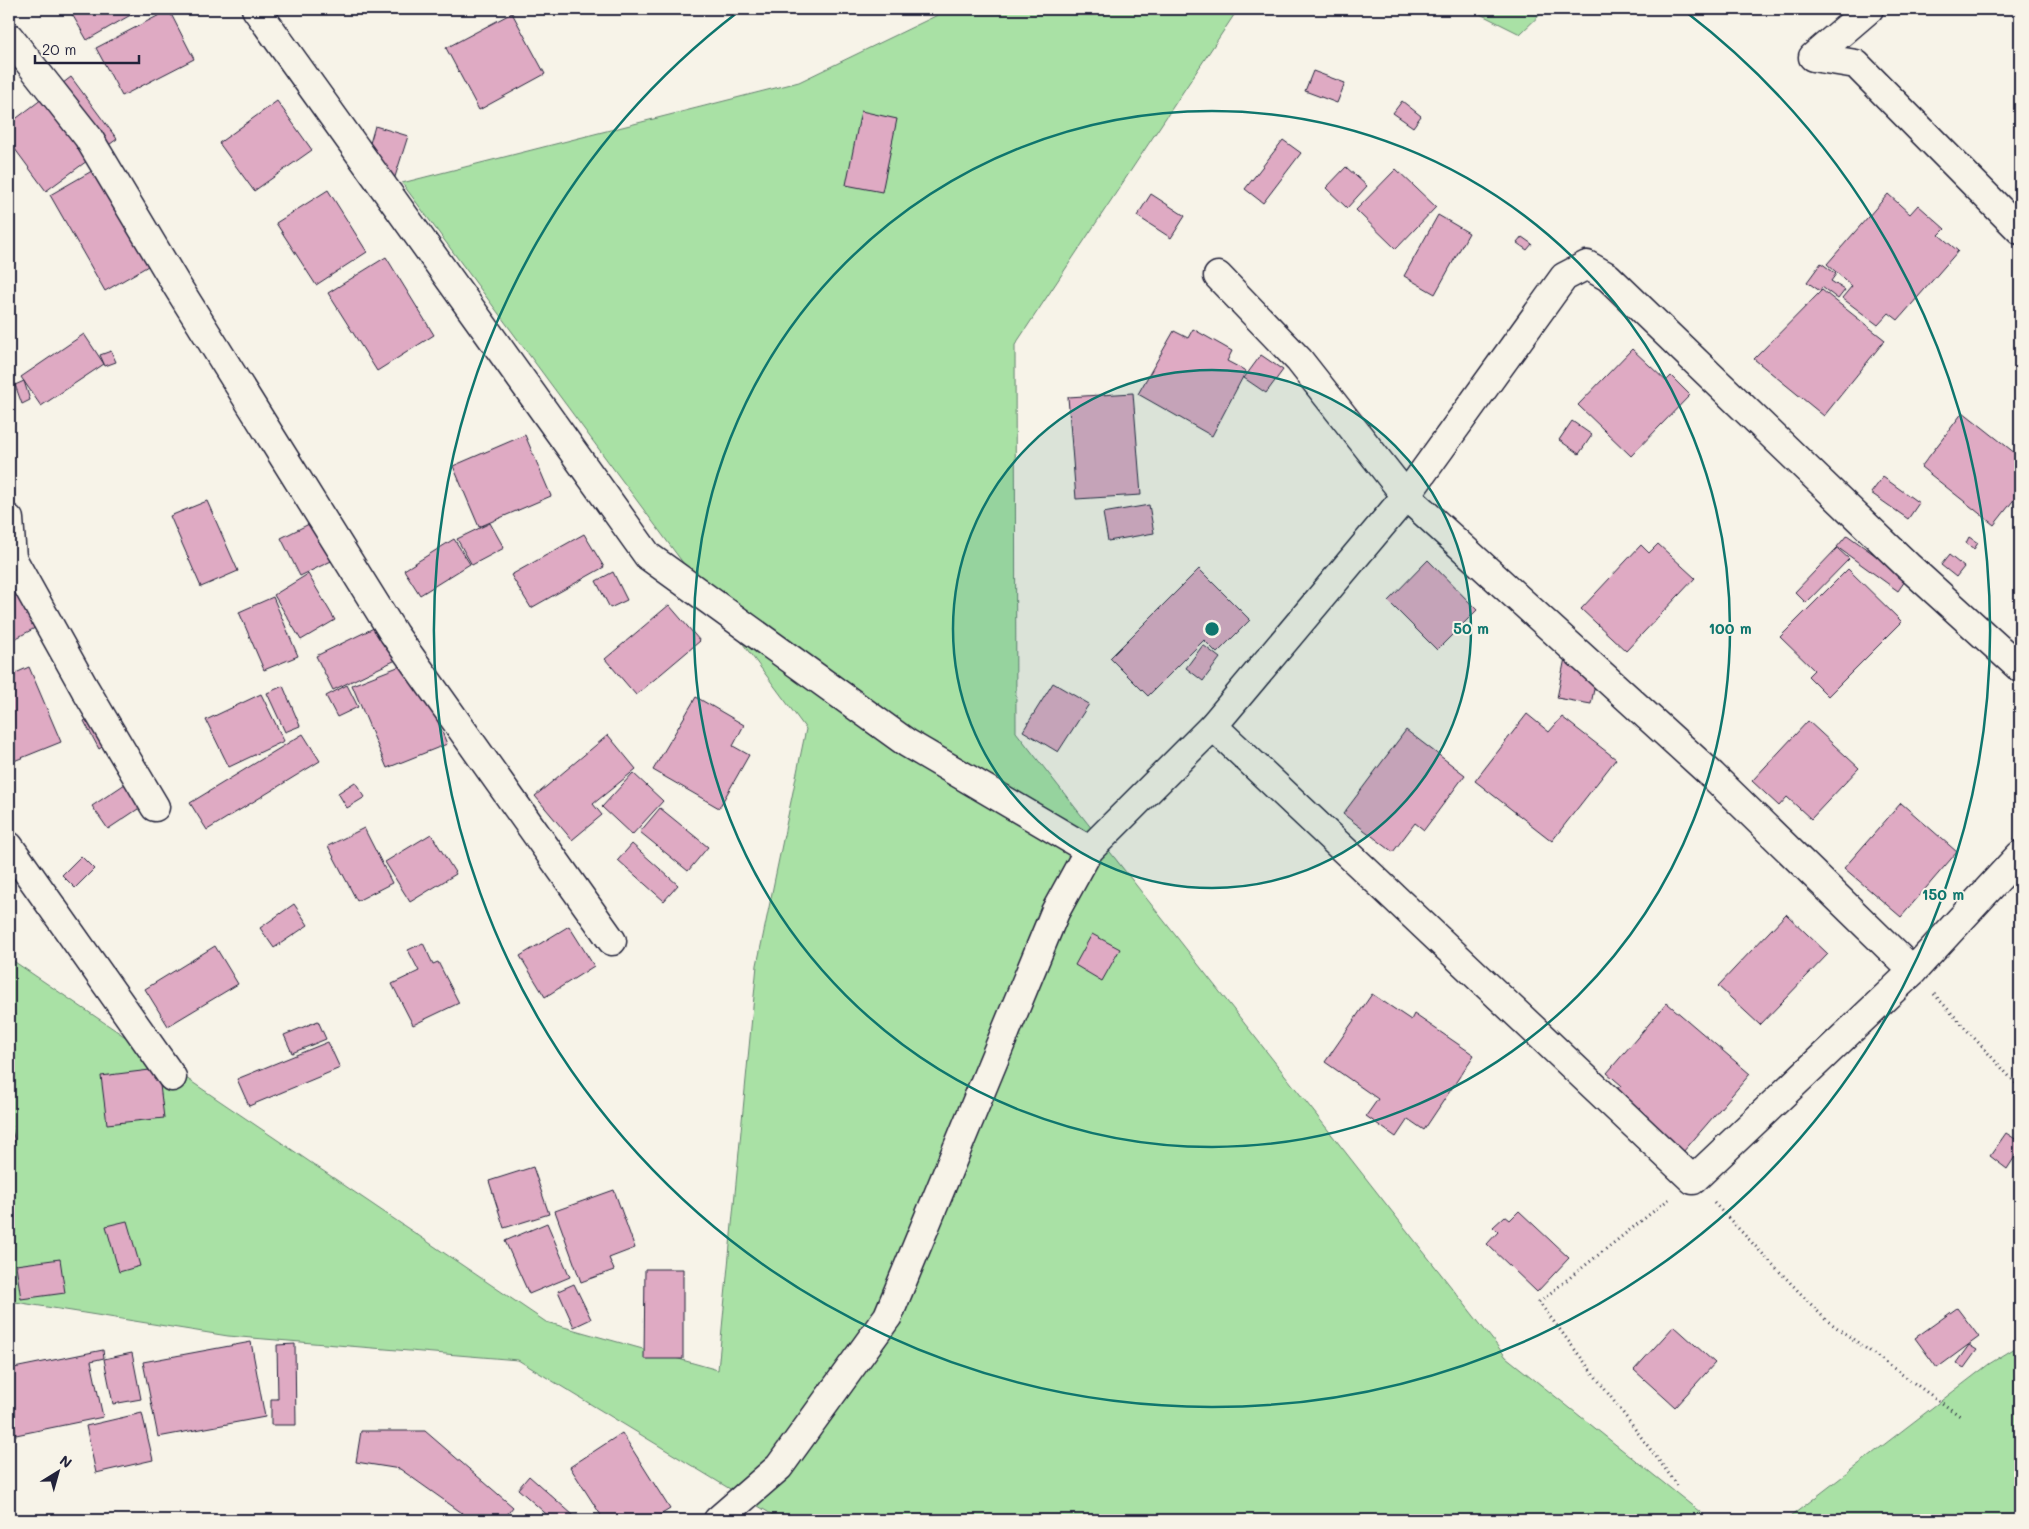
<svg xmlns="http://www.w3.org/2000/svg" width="2029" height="1529" font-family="Mali,sans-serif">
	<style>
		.green { fill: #a9e1a5; stroke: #668270 }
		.building { fill: #dfaac3; stroke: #22223b }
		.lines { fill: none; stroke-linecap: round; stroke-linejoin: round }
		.minor-casing { stroke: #22223b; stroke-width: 31 }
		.path { stroke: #22223b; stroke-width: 3; stroke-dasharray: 1 4; stroke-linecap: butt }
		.minor { stroke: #f7f3e8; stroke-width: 28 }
		.ring { fill: none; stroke: #0f766e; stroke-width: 2.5 }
		.centre { fill: #0f766e; stroke: #f7f3e8; stroke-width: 2.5 }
		.ring-label { font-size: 15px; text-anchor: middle; font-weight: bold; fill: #0f766e; stroke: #f7f3e8; stroke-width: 4; stroke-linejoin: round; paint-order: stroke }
	</style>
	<rect width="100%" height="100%" fill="#f7f3e8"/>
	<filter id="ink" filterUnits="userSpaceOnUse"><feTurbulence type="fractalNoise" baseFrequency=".02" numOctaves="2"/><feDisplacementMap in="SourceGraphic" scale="10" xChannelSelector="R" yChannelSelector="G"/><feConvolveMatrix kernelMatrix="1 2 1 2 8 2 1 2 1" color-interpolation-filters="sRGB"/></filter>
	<g filter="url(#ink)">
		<g class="green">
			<polygon points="950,9 1238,9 1015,345 1016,732 1506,1357 1710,1520 781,1520 518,1360 228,1336 9,1301 9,958 546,1322 718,1370 757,965 806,729 402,183 799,82"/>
			<polygon points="1470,9 1546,9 1520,34"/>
			<polygon points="2020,1345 2020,1520 1786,1520 1989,1364"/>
		</g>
		<g class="building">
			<polygon points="69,9 141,9 87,40"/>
			<polygon points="169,10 194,59 122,96 96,48"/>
			<polygon points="512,13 545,74 479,110 446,48"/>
			<polygon points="1313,71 1345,83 1337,103 1305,91"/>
			<polygon points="71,77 117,139 46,191 9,141 9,124"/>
			<polygon points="277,101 312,150 254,191 219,143"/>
			<polygon points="1402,101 1421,116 1413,127 1393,113"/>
			<polygon points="861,111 897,119 882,192 846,185"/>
			<polygon points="375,126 408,136 394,180 362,171"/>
			<polygon points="1283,140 1301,153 1263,203 1245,189"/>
			<polygon points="111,160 167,255 105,291 50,195"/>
			<polygon points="1346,167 1367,186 1347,208 1326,188"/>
			<polygon points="1396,169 1436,207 1396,249 1356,210"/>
			<polygon points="328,190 367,252 316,285 276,223"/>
			<polygon points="1151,194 1185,216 1171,238 1137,216"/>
			<polygon points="1888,194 1910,214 1918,205 1945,229 1939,235 1958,251 1898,320 1889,313 1878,325 1842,298 1852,286 1827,264"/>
			<polygon points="1438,215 1469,233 1435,294 1404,276"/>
			<polygon points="1522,237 1532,244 1527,250 1517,243"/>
			<polygon points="386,257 434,335 377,371 328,293"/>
			<polygon points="1821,263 1836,274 1831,281 1845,290 1838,299 1822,287 1820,291 1807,282"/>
			<polygon points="1822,290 1885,340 1824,416 1754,359"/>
			<polygon points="1193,329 1232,351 1227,361 1246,371 1212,436 1138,394 1174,331 1188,338"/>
			<polygon points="84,334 104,364 41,406 21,377"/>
			<polygon points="1632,349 1666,381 1671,376 1690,395 1631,456 1578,405"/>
			<polygon points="111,351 116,362 105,366 100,355"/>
			<polygon points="1261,355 1283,370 1266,393 1244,378"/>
			<polygon points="24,381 30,400 22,404 15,385"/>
			<polygon points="1133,393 1141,495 1076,499 1068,397"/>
			<polygon points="1963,412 2020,457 2020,492 1994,525 1921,467"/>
			<polygon points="1572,421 1592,435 1579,454 1559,440"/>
			<polygon points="525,435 551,496 479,527 453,466"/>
			<polygon points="1883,477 1919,503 1908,519 1871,493"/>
			<polygon points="207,501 238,571 201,587 170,516"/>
			<polygon points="1149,505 1154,533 1108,541 1103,513"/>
			<polygon points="329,514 348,553 300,576 281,538"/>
			<polygon points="490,523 504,548 472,565 457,539"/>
			<polygon points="584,534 604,567 531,608 511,575"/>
			<polygon points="1847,535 1907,578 1898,591 1837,547"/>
			<polygon points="1969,537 1978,543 1974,549 1966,543"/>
			<polygon points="454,539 470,564 420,595 404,570"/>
			<polygon points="1658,544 1695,578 1626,651 1581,609 1641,545 1649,553"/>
			<polygon points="1837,548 1849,559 1806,603 1795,592"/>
			<polygon points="1949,555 1964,567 1956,577 1941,565"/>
			<polygon points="1428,560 1477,610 1437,650 1388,601"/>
			<polygon points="9,569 46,622 9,642"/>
			<polygon points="1199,569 1250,620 1217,653 1204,640 1148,696 1110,658"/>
			<polygon points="1848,569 1902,622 1828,696 1808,676 1814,670 1780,637"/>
			<polygon points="613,572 627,600 610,608 596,581"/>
			<polygon points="308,574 335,620 301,640 274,595"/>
			<polygon points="273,597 298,656 264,670 239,612"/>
			<polygon points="669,605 700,641 636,695 605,659"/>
			<polygon points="382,624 398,659 333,690 316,656"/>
			<polygon points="1203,645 1220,658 1203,681 1186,668"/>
			<polygon points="1565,658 1597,674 1591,704 1557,698"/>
			<polygon points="413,661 447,744 387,768 352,685"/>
			<polygon points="29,667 61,742 9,763 9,676"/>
			<polygon points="1053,683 1089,704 1058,752 1023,731"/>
			<polygon points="347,685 358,707 337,717 326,696"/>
			<polygon points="283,686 300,726 285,732 267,693"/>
			<polygon points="261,694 284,741 229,767 206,720"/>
			<polygon points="696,697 744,725 733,746 749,755 719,808 653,770"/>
			<polygon points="104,709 119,737 99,749 84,721"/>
			<polygon points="1527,714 1549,732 1562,717 1616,759 1552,841 1475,781"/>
			<polygon points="1808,721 1859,768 1811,819 1787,797 1779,806 1752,781"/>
			<polygon points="1406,730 1465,775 1424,830 1415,823 1393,852 1343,814"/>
			<polygon points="303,734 320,761 207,830 190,803"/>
			<polygon points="608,735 636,769 593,804 602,815 572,840 535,796"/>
			<polygon points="633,773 663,801 632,835 602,807"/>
			<polygon points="137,776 153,799 108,829 92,806"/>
			<polygon points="355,782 365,797 347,808 338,793"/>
			<polygon points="1901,803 1957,852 1901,917 1844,868"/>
			<polygon points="660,808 708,847 688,871 640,832"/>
			<polygon points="364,828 392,883 357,901 328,846"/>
			<polygon points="431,834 456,874 410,902 385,862"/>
			<polygon points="632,844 678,885 664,901 618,860"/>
			<polygon points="81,856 94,869 75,888 62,875"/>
			<polygon points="294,904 308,925 274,948 260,928"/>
			<polygon points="1786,914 1828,954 1760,1025 1718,986"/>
			<polygon points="569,926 594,966 545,997 520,956"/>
			<polygon points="1092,934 1120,949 1102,981 1075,965"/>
			<polygon points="423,943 433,964 438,962 459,1003 413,1025 392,984 419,971 408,950"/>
			<polygon points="215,946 238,984 168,1026 145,989"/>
			<polygon points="1372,994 1411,1020 1414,1014 1474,1055 1424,1130 1408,1119 1396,1137 1366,1116 1378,1099 1325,1062"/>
			<polygon points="1667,1003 1750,1074 1683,1152 1614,1093 1621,1085 1607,1073"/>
			<polygon points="318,1021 326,1039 292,1053 284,1035"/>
			<polygon points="328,1042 340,1068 249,1106 237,1079"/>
			<polygon points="158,1069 164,1118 107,1124 101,1076"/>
			<polygon points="9,1118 15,1142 9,1144"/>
			<polygon points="2006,1133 2020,1142 2020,1149 2007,1169 1990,1156"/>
			<polygon points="533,1167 549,1214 504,1228 489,1181"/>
			<polygon points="614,1190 635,1248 609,1258 614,1270 581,1282 555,1211"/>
			<polygon points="1519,1211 1569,1258 1537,1292 1487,1244 1498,1232 1493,1227 1505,1216 1510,1220"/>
			<polygon points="127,1221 140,1266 119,1272 106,1226"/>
			<polygon points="547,1223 570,1277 529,1294 505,1241"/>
			<polygon points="60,1259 65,1293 21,1299 16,1265"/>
			<polygon points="645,1269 683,1269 683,1359 644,1359"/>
			<polygon points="574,1284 591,1319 574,1327 558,1291"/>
			<polygon points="1957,1308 1979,1337 1937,1368 1915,1338"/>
			<polygon points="1674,1326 1715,1363 1675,1407 1634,1370"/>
			<polygon points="251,1342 265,1417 158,1437 143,1362"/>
			<polygon points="295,1344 296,1425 271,1425 271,1399 278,1399 277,1345"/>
			<polygon points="1969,1345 1977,1350 1964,1368 1956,1363"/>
			<polygon points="103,1350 104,1358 91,1361 103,1417 16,1435 9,1400 9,1369"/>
			<polygon points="132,1353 141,1399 113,1404 104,1359"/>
			<polygon points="142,1413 153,1460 96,1473 86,1426"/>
			<polygon points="361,1431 425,1431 513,1507 503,1520 472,1520 400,1469 356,1462"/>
			<polygon points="622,1433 670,1509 652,1520 604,1520 570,1467"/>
			<polygon points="529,1476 573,1515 568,1520 553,1520 518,1489"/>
		</g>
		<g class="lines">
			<g class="minor-casing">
				<g id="minor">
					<polyline points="256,9 648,556 907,743 1089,850"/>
					<polyline points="1869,9 1813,57 1856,64 2020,230"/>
					<polyline points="9,37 88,137 177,286 394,634 612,941"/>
					<polyline points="1218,276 1299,360 1406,496 1712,775 1913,971"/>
					<polyline points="9,519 12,558 85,689 155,807"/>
					<polyline points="1213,726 1693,1180 1913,971 2020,855"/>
					<polyline points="9,846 172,1077"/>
					<polyline points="718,1520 779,1467 888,1316 1055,912 1089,850 1213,726 1406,496 1564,277 1587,265 1608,277 1908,566 2020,668"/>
				</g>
			</g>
			<g class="path">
				<polyline points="1934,994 2020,1088"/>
				<polyline points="1669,1199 1539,1302 1678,1486"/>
				<polyline points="1714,1203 1825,1319 1960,1416"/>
			</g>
			<use href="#minor" class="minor"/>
		</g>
	</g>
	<circle cx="1212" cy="629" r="259" fill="#0f766e" fill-opacity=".12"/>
	<g class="ring">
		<circle cx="1212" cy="629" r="259"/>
		<circle cx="1212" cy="629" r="518"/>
		<path d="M1686 12A778 778 0 1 1 738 12"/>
	</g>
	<circle cx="1212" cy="629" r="8" class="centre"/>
	<g class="ring-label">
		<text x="1471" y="634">50 m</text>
		<text x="1730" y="634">100 m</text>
		<text x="1943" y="900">150 m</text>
	</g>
	<rect width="2029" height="1529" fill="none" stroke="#f7f3e8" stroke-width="30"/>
	<rect x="15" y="15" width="1999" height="1499" fill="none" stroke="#22223b" stroke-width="2" filter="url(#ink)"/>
	<g transform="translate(58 1472) rotate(37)" stroke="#f7f3e8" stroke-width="4" paint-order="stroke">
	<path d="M0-4L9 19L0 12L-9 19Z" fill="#22223b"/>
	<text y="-8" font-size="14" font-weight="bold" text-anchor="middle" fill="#22223b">N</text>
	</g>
	<path d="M35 55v8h104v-8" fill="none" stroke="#22223b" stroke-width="2.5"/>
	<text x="42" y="55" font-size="15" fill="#22223b" stroke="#f7f3e8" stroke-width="4" paint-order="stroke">20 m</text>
</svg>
